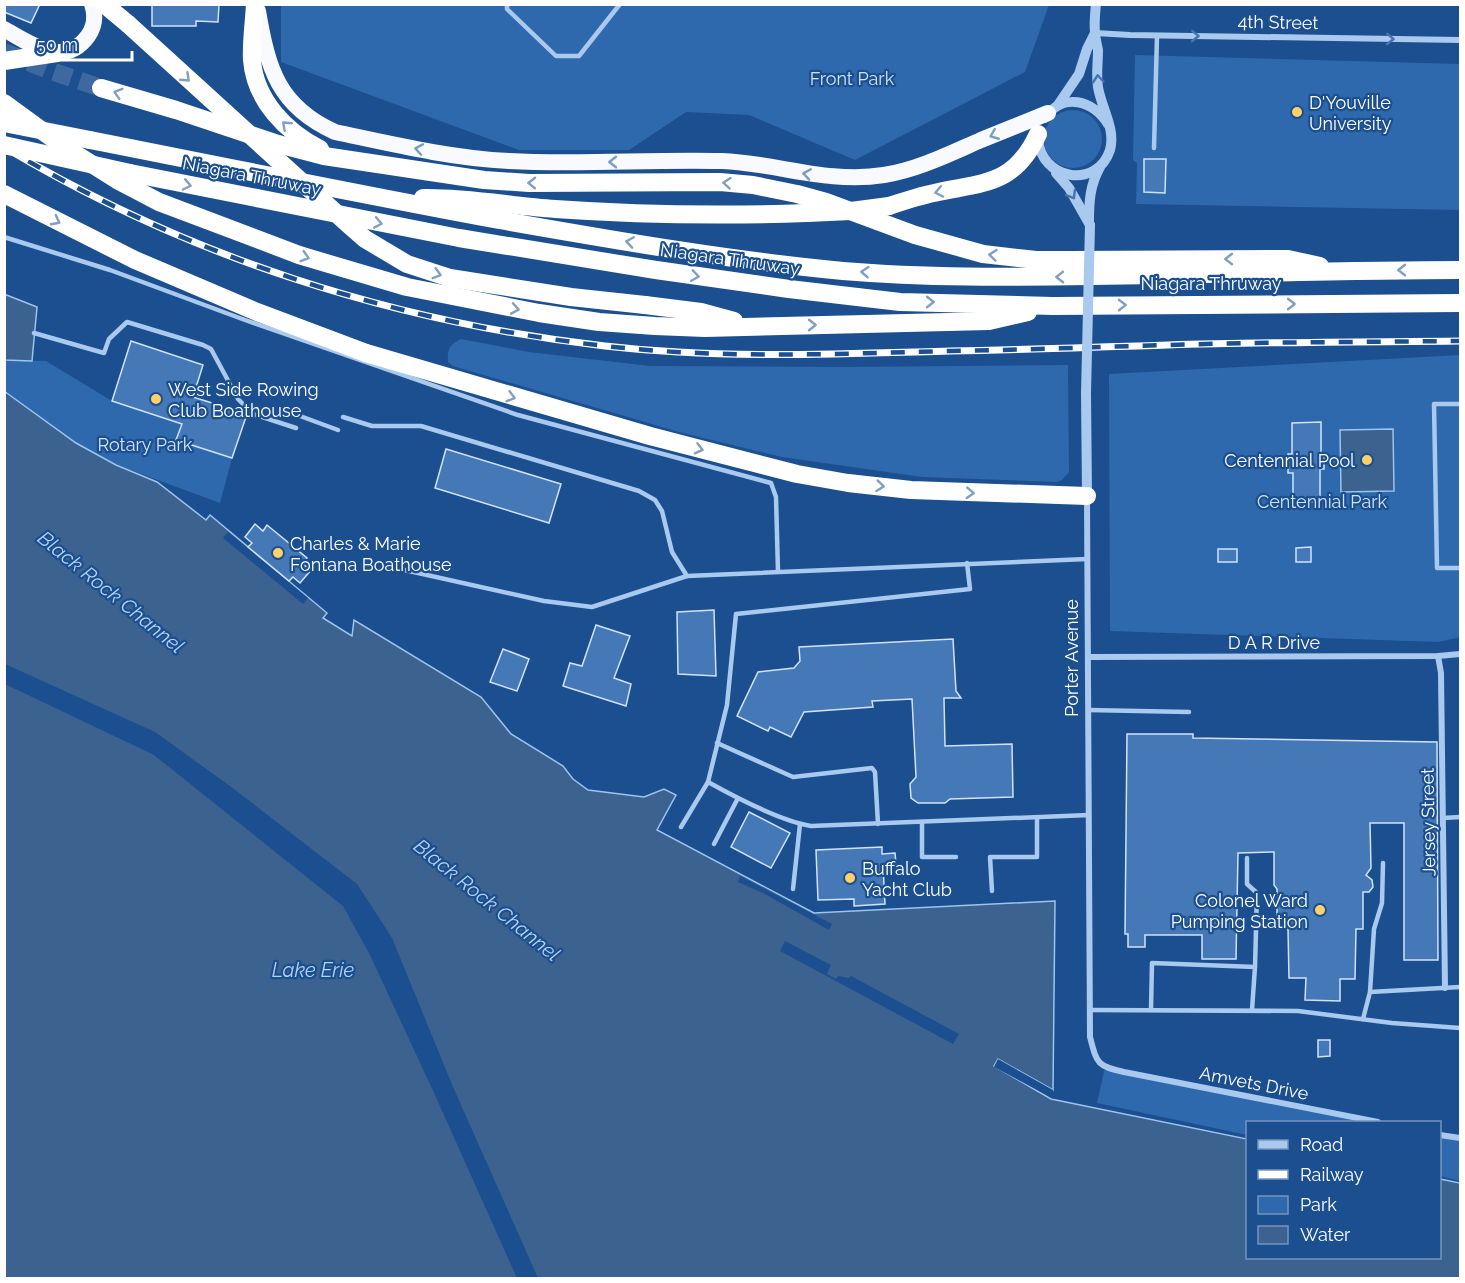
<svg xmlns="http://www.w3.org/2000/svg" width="1465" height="1283" font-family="Raleway,sans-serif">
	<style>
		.green { fill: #2e69ad }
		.water { fill: #3c6290; stroke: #9cc4f0; stroke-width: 1.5 }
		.pier { fill: #1b4f8f }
		.building { fill: #4478b7; stroke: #cfe3fa; stroke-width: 1.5 }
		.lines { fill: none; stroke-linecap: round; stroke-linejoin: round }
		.motorway-tunnel { stroke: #3d69a0; stroke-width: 18; stroke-dasharray: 18 9; stroke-linecap: butt }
		.service { stroke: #a9c9ee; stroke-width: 4.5 }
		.minor { stroke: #a9c9ee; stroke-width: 6 }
		.tertiary { stroke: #a9c9ee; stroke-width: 10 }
		.trunk { stroke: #f8faff; stroke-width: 16 }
		.motorway { stroke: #fff; stroke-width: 18 }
		.rail-casing { stroke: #fff; stroke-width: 7 }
		.rail { stroke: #1b4f8f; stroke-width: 4.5; stroke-dasharray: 14; stroke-linecap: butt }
		.tertiary-bridge { stroke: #a9c9ee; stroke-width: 10 }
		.motorway-bridge { stroke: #fff; stroke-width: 18 }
		.oneway { stroke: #4674ac }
		.oneway2 { stroke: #829ec1 }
		.oneway3 { stroke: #7e9cc1 }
		.poi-dot { fill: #ffd166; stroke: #1b4f8f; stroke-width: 2 }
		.labels { text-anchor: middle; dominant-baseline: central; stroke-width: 4.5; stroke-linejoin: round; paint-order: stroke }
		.street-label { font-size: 18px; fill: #fff; stroke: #1b4f8f }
		.park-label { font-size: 18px; fill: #cfe3fa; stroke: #1b4f8f }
		.poi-label { font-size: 18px; fill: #fff; stroke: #1b4f8f; text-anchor: start }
		.water-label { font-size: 20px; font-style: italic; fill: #b5d3f5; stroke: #1b4f8f }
	</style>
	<rect width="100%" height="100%" fill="#1b4f8f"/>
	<g class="green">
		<polygon points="281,5 1049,5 1025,72 855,160 749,115 686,112 629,150 519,150 281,62"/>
		<polygon points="1135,55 1460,64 1460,210 1136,204 1137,163 1133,160"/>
		<circle cx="1073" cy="139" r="29"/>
		<path d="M461 339 529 352 650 366 841 367 1068 365 1069 472 1062 480 1057 482 922 477 782 457 679 432 453 366 448 362C447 349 450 344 461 339Z"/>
		<polygon points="1460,355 1460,637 1439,642 1110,631 1109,374"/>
		<polygon points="4,360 46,361 112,401 182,424 176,440 232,458 220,503 117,465 76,443 5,391"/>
		<polygon points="1105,1067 1378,1122 1248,1122 1247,1135 1097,1103"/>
		<polygon points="1440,1135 1460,1138 1460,1181 1440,1176"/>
	</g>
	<g class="water">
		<polygon points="4,294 37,307 32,361 5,360"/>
		<polygon points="4,391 76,443 116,465 157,482 206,520 210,515 327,613 323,618 352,636 354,620 481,697 511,734 563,766 573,779 588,790 644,797 664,789 676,795 657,830 814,913 1055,901 1053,1090 998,1059 994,1066 1051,1099 1247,1139 1248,1258 1440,1258 1440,1179 1460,1183 1460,1278 5,1278"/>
		<polygon points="1393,429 1394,491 1341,492 1340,430"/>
	</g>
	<g class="pier">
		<polygon points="228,532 308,598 303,604 223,538"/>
		<polygon points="5,664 155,732 234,789 357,884 392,938 453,1087 538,1278 517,1278 435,1095 370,955 343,906 154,755 5,684"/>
		<polygon points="740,876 832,924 829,930 763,893 738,882"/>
		<polygon points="785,941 831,965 827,974 836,979 838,976 849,978 851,976 959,1034 953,1044 780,951"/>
		<polygon points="998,1059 1053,1090 1053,1093 999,1063 998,1065 1054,1096 1054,1099 994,1067"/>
	</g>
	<g class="building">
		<polygon points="4,4 40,4 31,23 4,12"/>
		<polygon points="152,4 219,4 218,22 196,21 196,26 152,26"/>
		<polygon points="1144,159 1166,159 1165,193 1144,192"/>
		<polygon points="131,341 203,365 193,397 247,414 232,458 176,440 182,424 112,401"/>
		<polygon points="1321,422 1321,456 1324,456 1324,469 1320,469 1320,502 1293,502 1293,473 1288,473 1288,454 1292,454 1292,423"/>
		<polygon points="446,449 561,484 549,523 435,488"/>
		<polygon points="255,524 263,531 267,525 307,558 303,564 311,570 300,583 293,577 289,581 248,547 252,543 245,537"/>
		<polygon points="1311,547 1311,562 1296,562 1296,548"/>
		<rect x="1218" y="549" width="19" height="13"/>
		<polygon points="714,610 716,676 678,674 677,612"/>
		<polygon points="596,625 630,636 614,678 631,684 626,706 563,686 570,663 582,666"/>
		<polygon points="953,639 956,691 961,698 944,698 945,746 1012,744 1013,797 950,799 945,803 918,803 911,798 910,784 916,777 912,699 872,701 873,707 804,712 791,737 770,727 768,731 737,716 758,672 794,668 800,661 799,647"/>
		<polygon points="503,649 529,659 517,691 490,682"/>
		<polygon points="1127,734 1193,734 1193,738 1437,742 1438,960 1404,960 1404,823 1370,823 1371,868 1366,875 1372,880 1373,887 1369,892 1363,892 1363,929 1356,929 1355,979 1340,979 1340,1001 1305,1000 1306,978 1289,978 1288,929 1277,929 1277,889 1274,885 1274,852 1238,853 1236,959 1202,959 1202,935 1145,935 1145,947 1128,947 1128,934 1125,934"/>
		<polygon points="749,812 790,833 771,868 731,847"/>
		<polygon points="882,847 882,854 895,853 896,864 883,865 885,904 854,906 854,899 818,900 816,850"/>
		<polygon points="1318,1040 1330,1040 1330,1056 1318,1057"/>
	</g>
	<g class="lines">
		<polyline class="motorway-tunnel" points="4,52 48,70 101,88"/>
		<g class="service">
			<polyline points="507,4 507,9 556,56 579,56 620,4"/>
			<polyline points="1154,148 1157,36"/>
			<polyline points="4,237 110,270 245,320 518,415 771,483 776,497 778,572"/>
			<polyline points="34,333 104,353 109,339 127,322 203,345 211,349 238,399 253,414 296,428"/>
			<polyline points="1460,404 1434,404 1437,568 1460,568"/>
			<polyline points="300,416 338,430"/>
			<polyline points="343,417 372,426 421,426 639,491 655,500 662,511 672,552 687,576 1087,559"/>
			<polyline points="400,569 544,601 592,607 687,576"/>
			<polyline points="1088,710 1189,712"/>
			<polyline points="717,743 793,777 872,768 875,772 878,824"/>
			<polyline points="708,782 727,705 736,614 970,589 967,563"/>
			<polyline points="1443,818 1460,817"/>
			<polyline points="922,823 922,857 956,857"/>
			<path d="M681 827 708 782C735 797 781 821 811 826L1089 815"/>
			<polyline points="714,844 738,798"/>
			<polyline points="1247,858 1247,884 1257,893 1255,967"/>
			<polyline points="793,889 800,824"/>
			<polyline points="992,891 990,857 1037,857 1037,818"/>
			<polyline points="1370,992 1374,929 1382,903 1383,863"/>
			<polyline points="1151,1009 1152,963 1255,967 1252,1010"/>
			<polyline points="1090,1010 1298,1011 1392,1023 1460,1028"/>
			<polyline points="1363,1019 1370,992 1460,987"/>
		</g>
		<g class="minor">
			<polyline points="1095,33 1130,35 1460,40"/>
			<path d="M1087 499 1090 1037C1097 1064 1097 1066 1124 1072L1378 1122"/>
			<polyline points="1438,656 1441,673 1445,988"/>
			<polyline points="1088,657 1438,656 1460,654"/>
			<polyline points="1440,1135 1460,1138"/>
		</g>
		<g class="tertiary">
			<polyline points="1058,105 1079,74 1087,49 1095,33"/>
			<path d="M1045 118C1063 92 1093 100 1108 124"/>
			<path d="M1038 138C1040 180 1097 190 1110 150 1116 129 1101 107 1098 87 1096 75 1098 63 1098 50 1097 44 1095 38 1095 32 1094 23 1095 14 1096 4"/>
			<polyline points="1056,173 1069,188 1090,225"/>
			<path d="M1089 221C1089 201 1090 185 1100 167"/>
			<polyline points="1086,393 1087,496"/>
		</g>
		<g class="trunk">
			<path d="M258 11C268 69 278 106 335 132 392 144 450 158 509 161 580 165 651 159 722 161 776 163 828 184 884 175 919 169 949 154 981 140 1003 131 1026 122 1048 113"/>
			<path d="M4 29C31 44 64 69 88 36 95 26 96 16 92 4"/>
		</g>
		<g class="motorway">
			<polyline points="104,4 128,24"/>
			<path d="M255 4C254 23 251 42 252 60 255 100 286 132 320 149"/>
			<polyline points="4,61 57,53"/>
			<polyline points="101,88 176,110 278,144 324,156 484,180 529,183 720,182 753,185 797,194 826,202 915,235 983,254 1036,260 1070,260 1288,259 1320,266"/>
			<polyline points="4,103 63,146 117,180 159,202 299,255 407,287 539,313 599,322 655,326 705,328 989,321 1028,312"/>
			<path d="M90 140C227 167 363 195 499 220 613 240 728 260 843 271 926 278 1009 277 1093 276 1215 275 1338 270 1460 270"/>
			<polyline points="130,173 459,238 656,270 789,289 900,302 1053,306 1460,303"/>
			<polyline points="4,194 135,260 257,312 366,353 650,436 797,474 848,483 911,490 1087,496"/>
			<path d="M423 198C466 197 511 206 555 209 641 215 721 216 807 213"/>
			<path d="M889 206C904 201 919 196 934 193 983 182 1014 186 1038 134"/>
			<polyline points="645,305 701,312 734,321"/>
		</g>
		<g class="rail-casing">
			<path id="rail" d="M4 147C188 257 393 322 605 346 720 359 835 354 950 351 1023 350 1095 347 1168 345 1265 342 1363 342 1460 341"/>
		</g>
		<use href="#rail" class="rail"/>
		<polyline class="tertiary-bridge" points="1086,393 1090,225"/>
		<g class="motorway-bridge">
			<polyline points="128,24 348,224 365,239 407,264 450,278 571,297 645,305"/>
			<polyline points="4,123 90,140"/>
			<polyline points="4,145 130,173"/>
			<polyline points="807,213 851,211 889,206"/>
		</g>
	</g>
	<defs><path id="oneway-chevron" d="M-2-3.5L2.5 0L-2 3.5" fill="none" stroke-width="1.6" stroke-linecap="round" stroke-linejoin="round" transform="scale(1.5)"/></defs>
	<g class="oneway">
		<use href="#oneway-chevron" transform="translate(1195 36) rotate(1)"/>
		<use href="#oneway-chevron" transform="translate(1390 39) rotate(1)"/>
		<use href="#oneway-chevron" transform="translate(1098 79) rotate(-95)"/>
		<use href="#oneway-chevron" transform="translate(1072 195) rotate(59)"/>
	</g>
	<g class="oneway2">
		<use href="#oneway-chevron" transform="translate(186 78) rotate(43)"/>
		<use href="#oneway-chevron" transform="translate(118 93) rotate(-163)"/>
		<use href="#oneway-chevron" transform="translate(286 125) rotate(-137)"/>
		<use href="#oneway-chevron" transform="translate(532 183) rotate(-179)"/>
		<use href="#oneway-chevron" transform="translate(727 183) rotate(-175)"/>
		<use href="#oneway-chevron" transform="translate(187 185) rotate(12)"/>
		<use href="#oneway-chevron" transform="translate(939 192) rotate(168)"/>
		<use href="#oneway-chevron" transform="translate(56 221) rotate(28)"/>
		<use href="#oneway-chevron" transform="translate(378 223) rotate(11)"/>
		<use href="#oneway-chevron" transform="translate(630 242) rotate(-171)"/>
		<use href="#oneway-chevron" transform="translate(993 255) rotate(-174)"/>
		<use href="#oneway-chevron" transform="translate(305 257) rotate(17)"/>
		<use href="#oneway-chevron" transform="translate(1229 259) rotate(180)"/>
		<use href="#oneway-chevron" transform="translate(1402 270) rotate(180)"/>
		<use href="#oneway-chevron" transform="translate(865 272) rotate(-176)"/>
		<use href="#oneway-chevron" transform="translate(437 274) rotate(16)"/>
		<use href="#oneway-chevron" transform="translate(695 276) rotate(8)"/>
		<use href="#oneway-chevron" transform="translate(1060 277) rotate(179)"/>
		<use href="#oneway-chevron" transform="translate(930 302)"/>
		<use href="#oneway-chevron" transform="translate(1291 304)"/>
		<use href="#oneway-chevron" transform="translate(1122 305) rotate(-1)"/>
		<use href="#oneway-chevron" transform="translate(515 309) rotate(10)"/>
		<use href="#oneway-chevron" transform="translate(812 325)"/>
		<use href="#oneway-chevron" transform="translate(511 397) rotate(16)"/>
		<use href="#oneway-chevron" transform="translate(699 449) rotate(14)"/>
		<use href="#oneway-chevron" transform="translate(880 486) rotate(6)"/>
		<use href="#oneway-chevron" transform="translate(970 493) rotate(3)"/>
	</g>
	<g class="oneway3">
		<use href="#oneway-chevron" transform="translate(994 135) rotate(158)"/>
		<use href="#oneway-chevron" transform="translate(419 149) rotate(-170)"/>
		<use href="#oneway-chevron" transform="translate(613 162) rotate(180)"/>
		<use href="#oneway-chevron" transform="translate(807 174) rotate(-171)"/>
	</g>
	<g class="poi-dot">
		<circle cx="1297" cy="112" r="6"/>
		<circle cx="156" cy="399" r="6"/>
		<circle cx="1367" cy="460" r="6"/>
		<circle cx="278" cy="553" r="6"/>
		<circle cx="850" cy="878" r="6"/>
		<circle cx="1320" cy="910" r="6"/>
	</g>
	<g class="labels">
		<g class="street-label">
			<text transform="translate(1278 22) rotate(1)">4th Street</text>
			<text transform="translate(252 176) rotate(11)">Niagara Thruway</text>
			<text transform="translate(730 259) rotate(8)">Niagara Thruway</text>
			<text x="1211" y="283">Niagara Thruway</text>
			<text x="1274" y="642">D A R Drive</text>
			<text transform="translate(1071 658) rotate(-90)">Porter Avenue</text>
			<text transform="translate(1428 822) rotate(-91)">Jersey Street</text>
			<text transform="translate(1254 1083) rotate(11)">Amvets Drive</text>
		</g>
		<g class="park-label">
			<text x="852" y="78">Front Park</text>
			<text x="145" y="444">Rotary Park</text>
			<text x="1322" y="501">Centennial Park</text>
		</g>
		<g class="poi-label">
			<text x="1309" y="102">D'Youville<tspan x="1309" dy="21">University</tspan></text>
			<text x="168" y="389">West Side Rowing<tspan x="168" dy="21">Club Boathouse</tspan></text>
			<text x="1355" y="460" text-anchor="end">Centennial Pool</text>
			<text x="290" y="543">Charles &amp; Marie<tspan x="290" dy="21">Fontana Boathouse</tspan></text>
			<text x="862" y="868">Buffalo<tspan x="862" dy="21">Yacht Club</tspan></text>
			<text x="1308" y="900" text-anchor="end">Colonel Ward<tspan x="1308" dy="21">Pumping Station</tspan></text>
		</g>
		<g class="water-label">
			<text transform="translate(111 592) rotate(39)">Black Rock Channel</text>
			<text transform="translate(487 900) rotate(39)">Black Rock Channel</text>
			<text x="313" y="970">Lake Erie</text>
		</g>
	</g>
	<rect width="1465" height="1283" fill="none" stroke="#ffffff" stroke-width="12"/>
	<rect x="1246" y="1121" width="195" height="138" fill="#1b4f8f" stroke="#7695bc" stroke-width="1.5"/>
	<rect x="1258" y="1140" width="30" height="9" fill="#a9c9ee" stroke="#7695bc" stroke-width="1.5"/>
	<text x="1300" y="1151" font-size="18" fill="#ffffff">Road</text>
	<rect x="1258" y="1170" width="30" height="9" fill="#ffffff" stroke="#7695bc" stroke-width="1.5"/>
	<text x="1300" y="1181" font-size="18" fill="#ffffff">Railway</text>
	<rect x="1258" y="1196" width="30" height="18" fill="#2e69ad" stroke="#7695bc" stroke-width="1.5"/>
	<text x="1300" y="1211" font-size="18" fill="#ffffff">Park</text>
	<rect x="1258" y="1226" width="30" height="18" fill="#3c6290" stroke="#7695bc" stroke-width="1.5"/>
	<text x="1300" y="1241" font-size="18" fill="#ffffff">Water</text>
	<path d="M27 51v9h105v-9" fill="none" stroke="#ffffff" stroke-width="3"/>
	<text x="36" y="51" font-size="18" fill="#ffffff" stroke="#1b4f8f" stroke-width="4.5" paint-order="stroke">50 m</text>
</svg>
